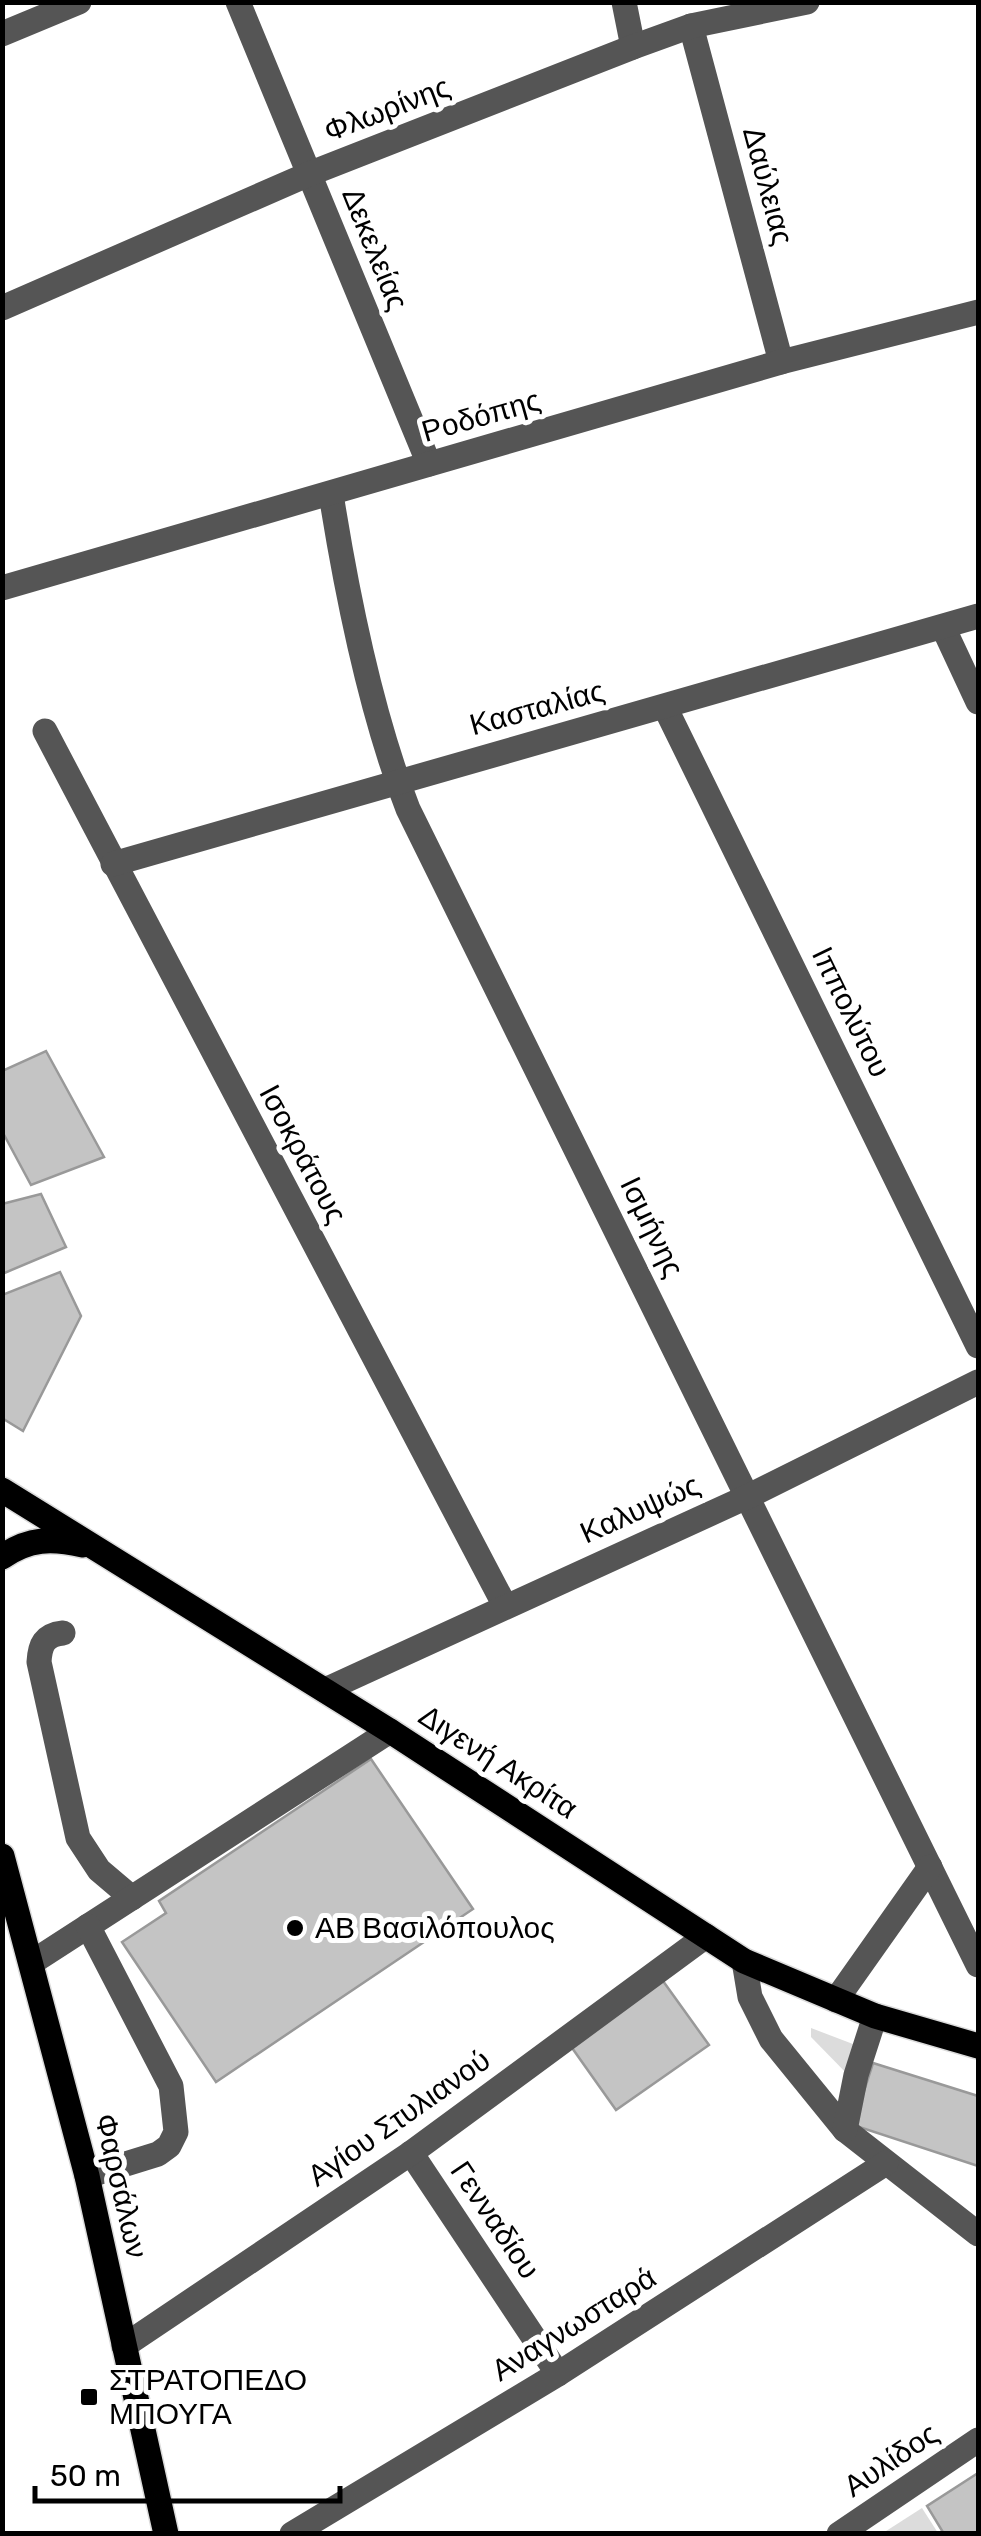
<svg xmlns="http://www.w3.org/2000/svg" width="981" height="2536" font-family="Rubik,sans-serif">
	<style>
		.green { fill: #dcdcdc }
		.building { fill: #c4c4c4; stroke: #999; stroke-width: 2.5 }
		.lines { fill: none; stroke-linecap: round; stroke-linejoin: round }
		.major-casing { stroke: #dbdbdb; stroke-width: 28 }
		.minor { stroke: #555; stroke-width: 25 }
		.major { stroke: #000; stroke-width: 25 }
		.poi-dot { fill: #000; stroke: #fff; stroke-width: 4 }
		.labels { text-anchor: middle; dominant-baseline: central; stroke-width: 10; stroke-linejoin: round; paint-order: stroke }
		.street-label { font-size: 30px; fill: #000; stroke: #fff }
		.poi-label { font-size: 30px; fill: #000; stroke: #fff; text-anchor: start }
	</style>
	<rect width="100%" height="100%" fill="#fff"/>
	<g class="green">
		<polygon points="811,2028 866,2049 854,2081 811,2037"/>
		<polygon points="922,2508 938,2533 883,2533"/>
	</g>
	<g class="building">
		<polygon points="46,1051 104,1157 31,1185 2,1131 2,1071"/>
		<polygon points="41,1194 66,1247 2,1274 2,1204"/>
		<polygon points="60,1272 81,1316 23,1431 2,1418 2,1295"/>
		<polygon points="371,1759 473,1909 216,2082 122,1942 166,1913 159,1901"/>
		<polygon points="663,1981 709,2045 616,2110 570,2045"/>
		<polygon points="873,2063 978,2096 978,2166 853,2125"/>
		<polygon points="978,2473 978,2534 944,2534 927,2506"/>
	</g>
	<g class="lines">
		<g class="major-casing">
			<g id="major">
				<polyline points="2,1490 390,1731 744,1961 875,2016 978,2046"/>
				<path d="M2 1557C29 1538 52 1538 83 1545"/>
				<polyline points="2,1856 87,2176 166,2534"/>
			</g>
		</g>
		<g class="minor">
			<polyline points="238,2 429,464"/>
			<polyline points="624,2 633,47"/>
			<polyline points="691,26 781,362"/>
			<polyline points="2,34 79,2"/>
			<polyline points="2,308 309,174 633,47 691,26 807,2"/>
			<path d="M331 494C347 595 371 714 408 809L978 1965"/>
			<polyline points="2,588 781,362 978,312"/>
			<polyline points="943,627 978,702"/>
			<polyline points="665,707 978,1346"/>
			<polyline points="45,731 505,1606"/>
			<polyline points="113,864 978,616"/>
			<path d="M63 1633C44 1635 40 1645 39 1662L78 1838 99 1870 132 1898"/>
			<polyline points="325,1690 749,1496 978,1382"/>
			<polyline points="744,1961 750,1997 771,2039 845,2130 978,2234"/>
			<polyline points="31,1963 390,1731"/>
			<polyline points="836,2000 930,1867"/>
			<polyline points="845,2130 856,2075 875,2016"/>
			<polyline points="411,2153 558,2374"/>
			<polyline points="87,2176 158,2154 169,2146 176,2132 171,2086 88,1926"/>
			<polyline points="124,2346 411,2153 706,1936"/>
			<polyline points="292,2534 558,2374 886,2163"/>
			<polyline points="839,2534 978,2440"/>
		</g>
		<use href="#major" class="major"/>
	</g>
	<g class="poi-dot">
		<circle cx="295" cy="1928" r="10"/>
		<rect x="79" y="2387" width="20" height="20" rx="5"/>
	</g>
	<g class="labels">
		<g class="street-label">
			<text transform="translate(387 109) rotate(-21)">Φλωρίνης</text>
			<text transform="translate(768 186) rotate(75)">Δαύλειας</text>
			<text transform="translate(375 249) rotate(68)">Δεκελείας</text>
			<text transform="translate(481 416) rotate(-16)">Ροδόπης</text>
			<text transform="translate(537 708) rotate(-15)">Κασταλίας</text>
			<text transform="translate(851 1012) rotate(64)">Ιππολύτου</text>
			<text transform="translate(303 1154) rotate(62)">Ισοκράτους</text>
			<text transform="translate(652 1227) rotate(64)">Ισμήνης</text>
			<text transform="translate(640 1509) rotate(-24)">Καλυψώς</text>
			<text transform="translate(498 1762) rotate(33)">Διγενή Ακρίτα</text>
			<text transform="translate(399 2118) rotate(-35)">Αγίου Στυλιανού</text>
			<text transform="translate(121 2186) rotate(77)">Φαρσάλων</text>
			<text transform="translate(495 2220) rotate(56)">Γενναδίου</text>
			<text transform="translate(574 2324) rotate(-32)">Αναγνωσταρά</text>
			<text transform="translate(891 2460) rotate(-34)">Αυλίδος</text>
		</g>
		<g class="poi-label">
			<text x="315" y="1928">ΑΒ Βασιλόπουλος</text>
			<text x="109" y="2380">ΣΤΡΑΤΟΠΕΔΟ<tspan x="109" dy="34">ΜΠΟΥΓΑ</tspan></text>
		</g>
	</g>
	<rect width="981" height="2536" fill="none" stroke="#000000" stroke-width="10"/>
	<path d="M35 2486v15h305v-15" fill="none" stroke="#000000" stroke-width="5"/>
	<text x="50" y="2486" font-size="30" fill="#000000" stroke="#ffffff" stroke-width="8" paint-order="stroke">50 m</text>
</svg>
